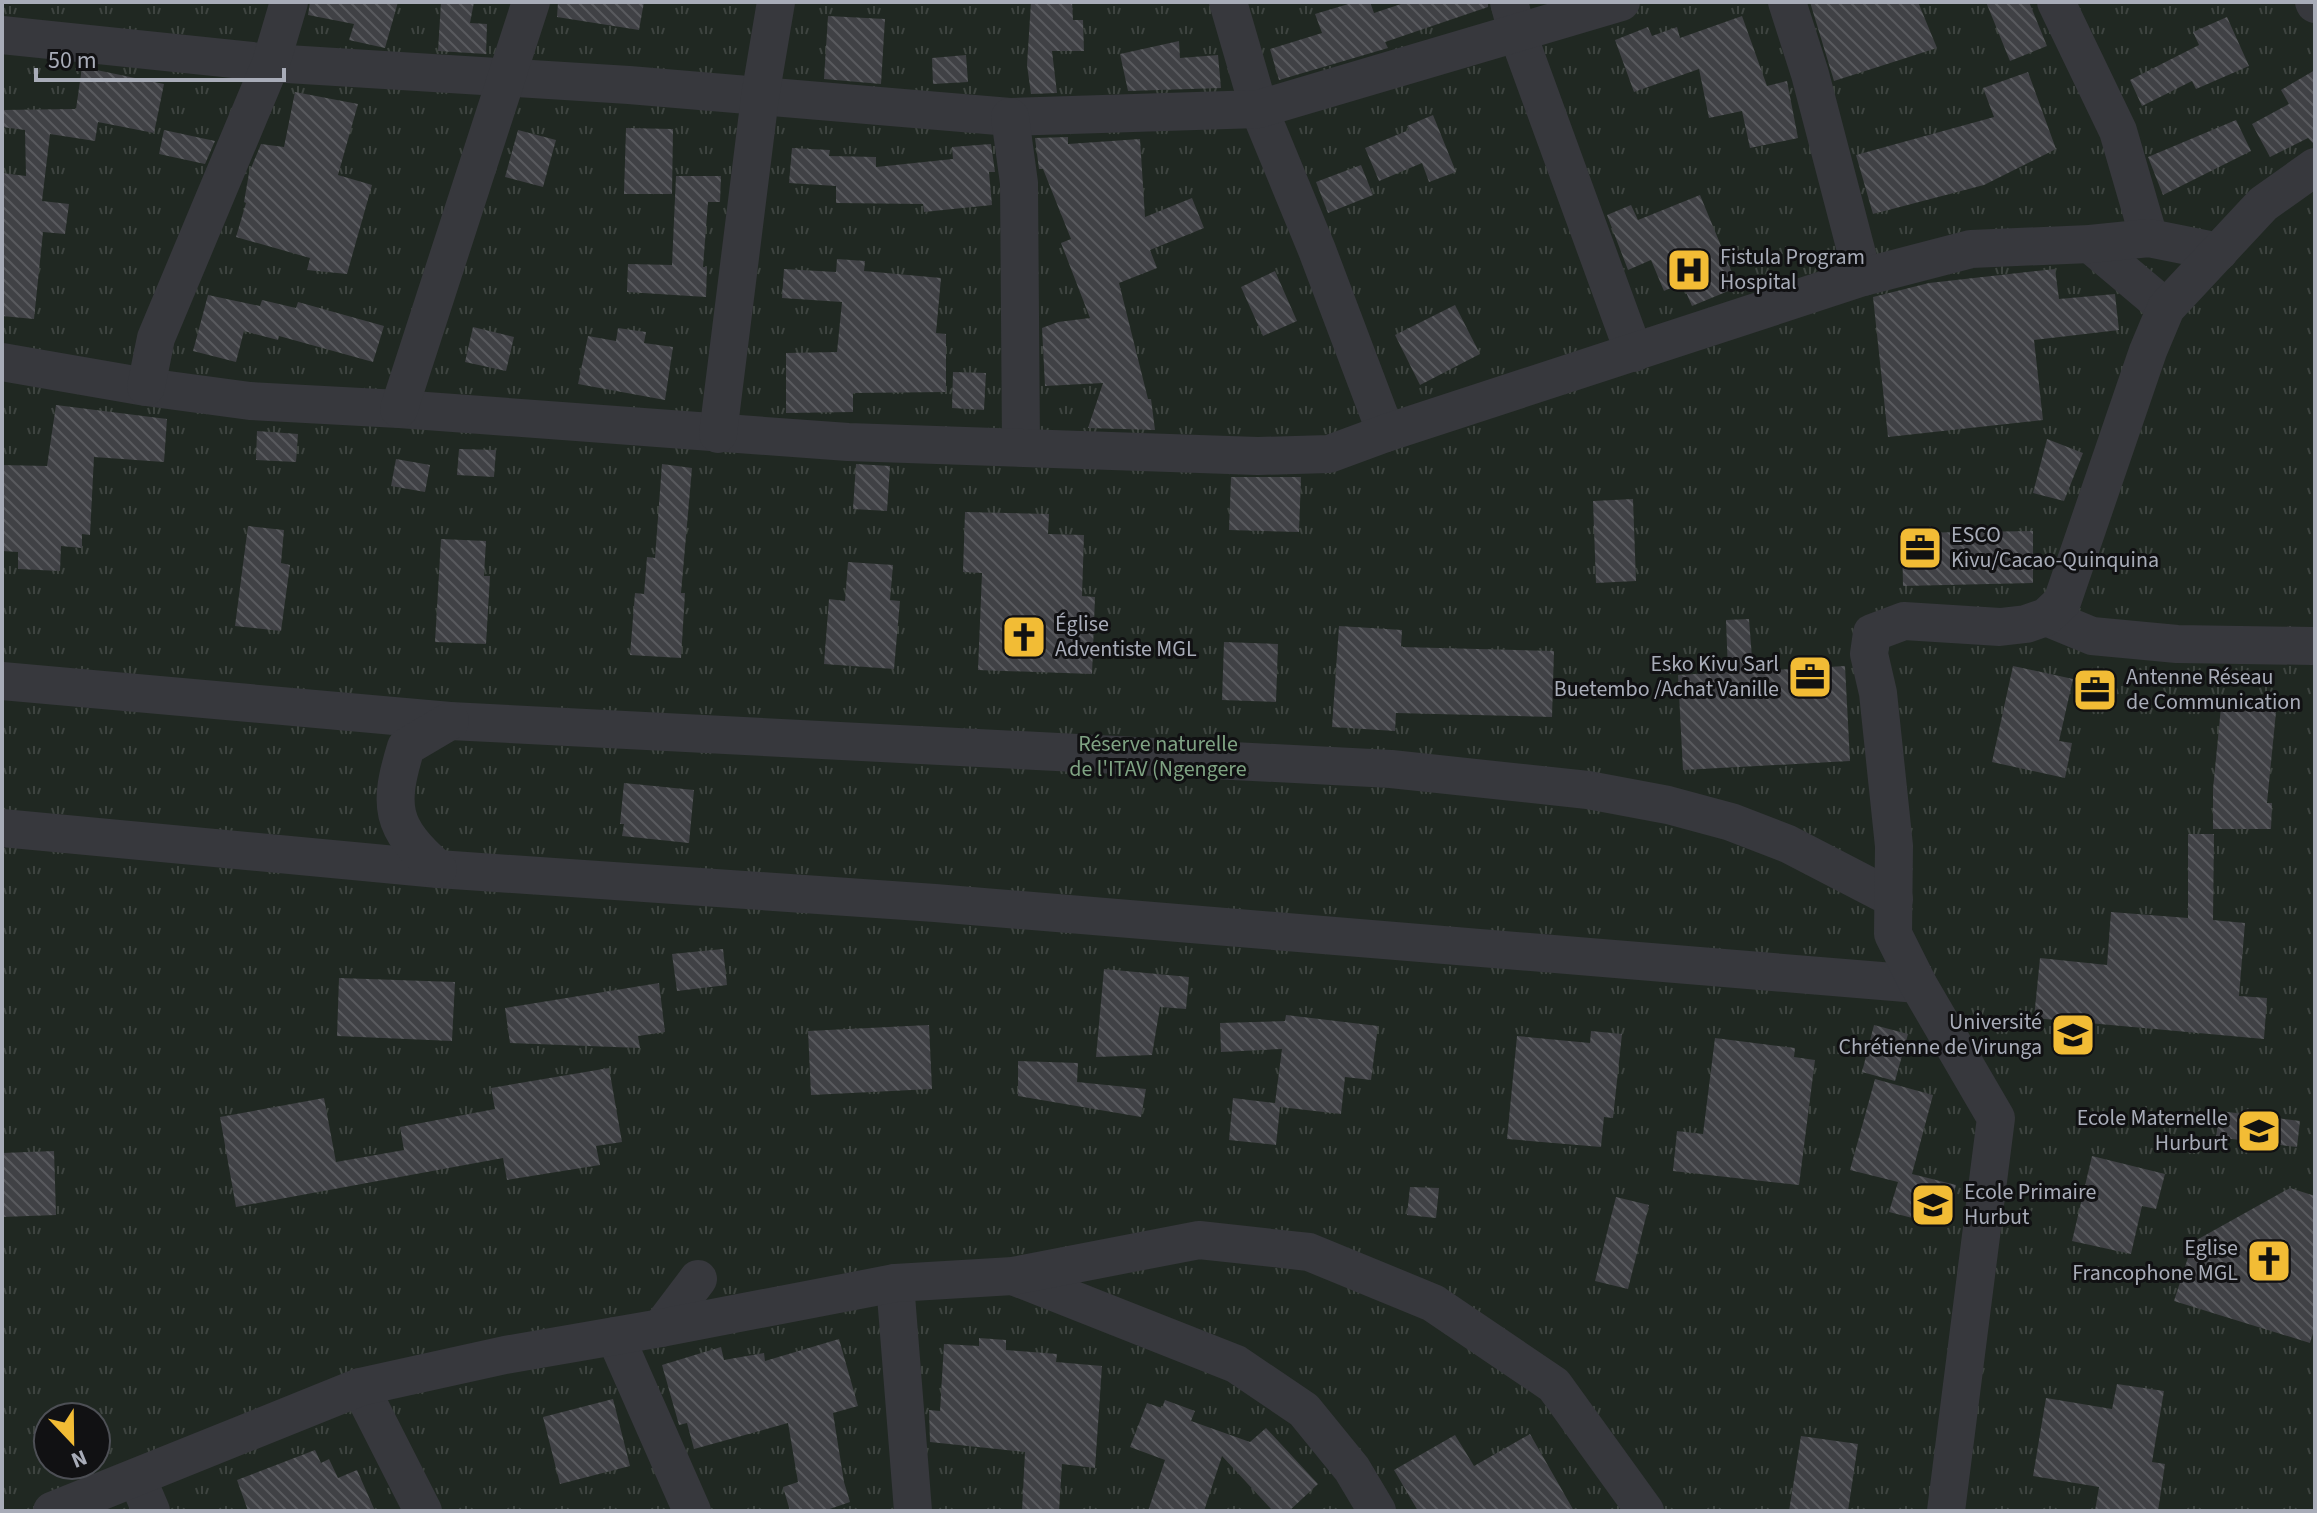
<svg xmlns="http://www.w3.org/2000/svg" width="2317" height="1513" font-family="'Source Sans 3',sans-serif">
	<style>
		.park { fill: url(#park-tufts); fill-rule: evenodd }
		.building { fill: url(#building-back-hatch) }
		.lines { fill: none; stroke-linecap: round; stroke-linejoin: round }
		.minor { stroke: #37383d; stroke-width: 38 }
		.labels { text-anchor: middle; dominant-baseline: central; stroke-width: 6; stroke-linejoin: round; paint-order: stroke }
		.poi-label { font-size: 22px; fill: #a8acb8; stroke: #111113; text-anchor: start }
		.park-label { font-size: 22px; fill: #7fa383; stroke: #111113 }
	</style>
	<defs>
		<pattern id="park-tufts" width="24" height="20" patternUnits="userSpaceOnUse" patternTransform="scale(2)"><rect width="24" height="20" fill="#202822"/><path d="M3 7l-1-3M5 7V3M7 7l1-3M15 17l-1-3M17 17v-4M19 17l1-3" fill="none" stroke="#3e4440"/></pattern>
		<pattern id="building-back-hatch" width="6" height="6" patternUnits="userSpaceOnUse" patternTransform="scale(2)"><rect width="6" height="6" fill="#404145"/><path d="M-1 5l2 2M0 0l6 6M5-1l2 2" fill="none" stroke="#595a5e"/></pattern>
	</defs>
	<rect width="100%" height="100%" fill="#161618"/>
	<path class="park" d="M2 2H2315V1511H2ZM48 1417H96V1465H48Z"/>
	<g class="building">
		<polygon points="310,2 398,2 385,48 349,40 354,24 308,15"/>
		<polygon points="441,2 474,2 470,23 487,24 486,54 438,51"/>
		<polygon points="558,2 644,2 639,30 557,17"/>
		<polygon points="1031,2 1072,2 1073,20 1083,20 1084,51 1052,51 1057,93 1031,94 1027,65"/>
		<polygon points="1355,2 1370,2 1374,13 1407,2 1488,2 1488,7 1385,42 1388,48 1279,80 1270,49 1322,33 1315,14"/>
		<polygon points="1810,2 1918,2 1937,48 1834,81"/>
		<polygon points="1986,2 2029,2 2047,46 2010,61"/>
		<polygon points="828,16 885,19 881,84 824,79"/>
		<polygon points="1742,16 1767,86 1787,81 1798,138 1750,148 1742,111 1709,118 1699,69 1634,92 1615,40 1648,27 1652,36 1677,27 1680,38"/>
		<polygon points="2227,17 2249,66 2196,89 2192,81 2142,106 2130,80 2199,45 2193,32"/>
		<polygon points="1179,41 1180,58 1218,55 1221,88 1128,91 1120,54"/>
		<polygon points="966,55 968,82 933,84 932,58"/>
		<polygon points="82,67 164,84 154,133 98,122 95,141 50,134 42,201 69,204 65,234 43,232 34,319 2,316 2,173 26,176 25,130 2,127 2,110 76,109"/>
		<polygon points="2315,70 2315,145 2308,138 2270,157 2252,124 2289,104 2281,90"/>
		<polygon points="2028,72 2056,149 1984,185 1873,214 1856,155 1994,117 1983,88"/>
		<polygon points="295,92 358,104 338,175 372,185 347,274 307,270 310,258 236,237 246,203 244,202 249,173 261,144 284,147"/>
		<polygon points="1433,115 1456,172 1429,182 1422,163 1379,181 1365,148 1409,130 1407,126"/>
		<polygon points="2236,120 2251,151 2163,195 2148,157"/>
		<polygon points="626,128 673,129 672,194 624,194"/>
		<polygon points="164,130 215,141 205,164 159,154"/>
		<polygon points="518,130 556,140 543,187 505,177"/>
		<polygon points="1068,137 1068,144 1140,139 1145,217 1192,198 1204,228 1150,250 1157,268 1119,283 1148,399 1151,399 1155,430 1088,428 1103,383 1045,386 1042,328 1058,322 1090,318 1061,243 1071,239 1043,169 1039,169 1035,138"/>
		<polygon points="991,144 995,172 989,172 992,205 924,212 923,204 836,203 836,186 789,183 792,148 830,150 829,156 876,157 876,167 953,159 952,147"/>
		<polygon points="1361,165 1373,195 1328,213 1316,182"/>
		<polygon points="676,176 721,176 720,202 708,202 703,267 707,267 706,297 627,292 628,264 672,265"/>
		<polygon points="1700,195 1738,287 1692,306 1682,283 1664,291 1651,260 1628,270 1607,215 1631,205 1638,220"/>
		<polygon points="837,259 865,261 864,271 941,278 936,333 946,334 946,392 853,393 853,412 786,413 786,353 837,352 842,302 782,298 784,269 836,272"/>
		<polygon points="2055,269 2059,299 2115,294 2119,330 2034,340 2043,420 1888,437 1873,297 1929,283"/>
		<polygon points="1275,271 1297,321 1263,336 1241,287"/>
		<polygon points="208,295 260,306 262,300 296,308 298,302 384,326 373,362 279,336 278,340 244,331 236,362 193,351"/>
		<polygon points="1455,305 1480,354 1420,385 1395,335"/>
		<polygon points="473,327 514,337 506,371 465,362"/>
		<polygon points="618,328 646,332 644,343 673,347 665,400 578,384 588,336 616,341"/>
		<polygon points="953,372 986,373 984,410 952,408"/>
		<polygon points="56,405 167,419 164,462 94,457 90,535 82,534 82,548 61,546 60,571 18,569 18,552 2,551 2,465 47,466"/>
		<polygon points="257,431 298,434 296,462 256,460"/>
		<polygon points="2047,439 2083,453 2064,501 2033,493"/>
		<polygon points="459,449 496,450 494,477 457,475"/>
		<polygon points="396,459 430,465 425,492 391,486"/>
		<polygon points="662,464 692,468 681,593 685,593 681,658 630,655 635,593 644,594 647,557 655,558"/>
		<polygon points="856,464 890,466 887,511 853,509"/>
		<polygon points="1231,477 1301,477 1299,532 1229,530"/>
		<polygon points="1633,499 1636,581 1596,583 1593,501"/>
		<polygon points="965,512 1049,514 1048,534 1084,535 1082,596 1095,597 1092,674 978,670 982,573 963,572"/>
		<polygon points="248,526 284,530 281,563 290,565 281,631 235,626"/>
		<polygon points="2033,531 2033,583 1903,586 1902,533"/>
		<polygon points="441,539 486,541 484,576 490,576 486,644 435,642"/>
		<polygon points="848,562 893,565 890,600 900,601 894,669 824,664 829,599 845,601"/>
		<polygon points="1749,619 1753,671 1845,666 1850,761 1683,770 1678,675 1728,672 1726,620"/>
		<polygon points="1339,626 1402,630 1401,647 1554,651 1552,717 1396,713 1395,731 1332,727"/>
		<polygon points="1224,642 1278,644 1276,702 1222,700"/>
		<polygon points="2013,666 2073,679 2059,741 2072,743 2065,778 1992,762"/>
		<polygon points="2222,697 2277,702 2267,803 2272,803 2271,829 2213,829 2213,789"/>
		<polygon points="624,783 694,790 689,843 622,836 624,824 620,824"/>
		<polygon points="2188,834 2214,834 2213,920 2245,923 2239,996 2267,998 2264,1039 2034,1018 2040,958 2107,965 2111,912 2188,918"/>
		<polygon points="723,949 727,985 677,991 672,954"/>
		<polygon points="1104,969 1189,977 1186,1009 1160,1007 1152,1055 1096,1057"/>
		<polygon points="339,978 455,982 452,1041 337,1036"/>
		<polygon points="659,983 665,1032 638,1036 640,1048 510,1043 505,1008"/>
		<polygon points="1286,1015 1378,1026 1371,1080 1345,1077 1341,1114 1280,1107 1276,1145 1229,1140 1233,1098 1275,1103 1282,1049 1221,1052 1220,1023 1285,1021"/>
		<polygon points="929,1025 932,1089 811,1095 808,1031"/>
		<polygon points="1874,1025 1908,1034 1895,1081 1862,1072"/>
		<polygon points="1591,1031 1622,1034 1613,1118 1604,1117 1601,1147 1507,1139 1517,1036 1590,1043"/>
		<polygon points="1715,1038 1795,1048 1794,1057 1815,1060 1799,1185 1673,1171 1677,1131 1703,1134"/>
		<polygon points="1018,1061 1078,1063 1077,1082 1146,1089 1141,1117 1018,1096"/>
		<polygon points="609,1068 622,1142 596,1146 600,1165 507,1180 503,1158 236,1207 220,1117 324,1098 336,1162 404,1150 400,1127 495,1109 491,1088"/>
		<polygon points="1875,1079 1933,1095 1912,1174 1956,1185 1944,1226 1889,1212 1898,1182 1850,1170"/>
		<polygon points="2220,1111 2300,1121 2297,1147 2216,1137"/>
		<polygon points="54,1151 56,1215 2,1217 2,1153"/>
		<polygon points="2092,1156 2165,1174 2156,1209 2142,1206 2131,1254 2072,1241"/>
		<polygon points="1410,1187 1439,1188 1436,1218 1407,1215"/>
		<polygon points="2290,1188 2315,1196 2315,1327 2310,1343 2174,1301 2193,1242"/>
		<polygon points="1616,1197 1649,1205 1628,1289 1595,1281"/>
		<polygon points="979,1338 1006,1340 1006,1350 1057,1354 1056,1362 1102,1366 1095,1468 1062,1464 1059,1511 1022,1511 1025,1452 930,1442 929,1410 940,1411 944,1344 979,1346"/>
		<polygon points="839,1339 858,1406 833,1413 844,1482 850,1502 824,1511 790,1511 783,1487 798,1482 788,1423 694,1449 687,1423 679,1425 662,1365 721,1347 724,1360 764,1353 765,1361"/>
		<polygon points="2117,1384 2164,1391 2152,1462 2165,1464 2158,1511 2095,1511 2099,1487 2033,1476 2046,1398 2112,1409"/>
		<polygon points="613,1399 630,1466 560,1484 543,1417"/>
		<polygon points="1165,1400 1195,1411 1191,1421 1250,1442 1266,1428 1318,1484 1289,1511 1273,1511 1222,1456 1204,1511 1148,1511 1165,1460 1130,1447 1147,1403 1162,1408"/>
		<polygon points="1530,1434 1574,1511 1418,1511 1394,1470 1455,1435 1474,1466"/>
		<polygon points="1801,1436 1858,1444 1848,1511 1789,1511"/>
		<polygon points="315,1450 321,1463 329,1459 338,1478 357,1470 375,1511 248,1511 237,1480"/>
	</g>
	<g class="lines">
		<g class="minor">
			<polyline points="1228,2 1259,109 1317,250 1386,433"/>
			<polyline points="1509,2 1517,32 1634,353"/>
			<polyline points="1787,2 1810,74 1863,277"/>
			<polyline points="2056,2 2118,131 2149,238"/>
			<polyline points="2314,2 2315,4"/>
			<polyline points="2,35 271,63 629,85 1010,117 1259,109 1621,2"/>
			<polyline points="1010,117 1019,183 1021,447"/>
			<polyline points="2090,244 2166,308"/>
			<polyline points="2,362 146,387 250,401 399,409 848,442 1258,456 1329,454 1386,433 1863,277 1971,249 2090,244 2149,238 2219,252"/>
			<polyline points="146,387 156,338 271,63 289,2"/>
			<polyline points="399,409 531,2"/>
			<polyline points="718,434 760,97 776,2"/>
			<polyline points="2046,617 2092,636 2177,644 2312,646"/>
			<polyline points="2,681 450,721 1391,769 1588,790 1668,805 1731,822 1788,844 1894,899"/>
			<polyline points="2,828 438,869 935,903 1918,984"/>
			<path d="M438 869C390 827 388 806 406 747L450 721"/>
			<polyline points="1013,1276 1236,1364 1304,1410 1352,1469 1377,1511"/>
			<polyline points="895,1283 913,1511"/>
			<polyline points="661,1328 698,1279"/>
			<polyline points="615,1336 692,1511"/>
			<polyline points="360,1387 423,1511"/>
			<polyline points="137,1478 151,1511"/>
			<polyline points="52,1511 360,1387 505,1355 661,1328 895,1283 1013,1276 1199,1240 1309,1252 1433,1303 1554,1385 1645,1511"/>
			<polyline points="1946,1511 1996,1118 1918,984 1893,934 1894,846 1878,693 1869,654 1872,633 1904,621 2000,627 2026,624 2046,617 2062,602 2148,351 2166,308 2263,204 2315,167"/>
		</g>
	</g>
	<defs>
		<g id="hospital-square" transform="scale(2.3)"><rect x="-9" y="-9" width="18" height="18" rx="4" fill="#f2bc35" stroke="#111113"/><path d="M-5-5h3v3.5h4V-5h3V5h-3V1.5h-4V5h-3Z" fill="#111"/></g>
		<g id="office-square" transform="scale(2.3)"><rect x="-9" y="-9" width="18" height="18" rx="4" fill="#f2bc35" stroke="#111113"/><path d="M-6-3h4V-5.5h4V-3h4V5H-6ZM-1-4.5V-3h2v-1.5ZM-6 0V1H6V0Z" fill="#111"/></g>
		<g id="church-square" transform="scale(2.3)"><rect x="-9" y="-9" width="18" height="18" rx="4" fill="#f2bc35" stroke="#111113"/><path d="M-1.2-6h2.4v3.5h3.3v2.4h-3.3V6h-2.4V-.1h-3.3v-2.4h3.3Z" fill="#111"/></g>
		<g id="university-square" transform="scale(2.3)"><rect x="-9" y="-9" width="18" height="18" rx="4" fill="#f2bc35" stroke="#111113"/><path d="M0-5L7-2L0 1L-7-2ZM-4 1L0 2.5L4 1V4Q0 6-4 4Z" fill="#111"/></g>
		<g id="school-square" transform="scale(2.3)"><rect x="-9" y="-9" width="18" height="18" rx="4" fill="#f2bc35" stroke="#111113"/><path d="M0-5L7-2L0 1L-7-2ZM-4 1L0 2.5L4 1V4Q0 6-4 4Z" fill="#111"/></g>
	</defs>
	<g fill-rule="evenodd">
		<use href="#hospital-square" x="1689" y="270"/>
		<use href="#office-square" x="1920" y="548"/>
		<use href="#church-square" x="1024" y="637"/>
		<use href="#office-square" x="1810" y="677"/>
		<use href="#office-square" x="2095" y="690"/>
		<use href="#university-square" x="2073" y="1035"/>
		<use href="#school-square" x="2259" y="1131"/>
		<use href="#school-square" x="1933" y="1205"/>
		<use href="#church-square" x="2269" y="1261"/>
	</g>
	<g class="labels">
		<g class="poi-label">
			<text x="1720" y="257">Fistula Program<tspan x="1720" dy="25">Hospital</tspan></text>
			<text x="1951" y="535">ESCO<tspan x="1951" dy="25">Kivu/Cacao-Quinquina</tspan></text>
			<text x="1055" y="624">Église<tspan x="1055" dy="25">Adventiste MGL</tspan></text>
			<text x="1779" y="664" text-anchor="end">Esko Kivu Sarl<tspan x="1779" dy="25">Buetembo /Achat Vanille</tspan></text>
			<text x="2126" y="677">Antenne Réseau<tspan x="2126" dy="25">de Communication</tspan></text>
			<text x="2042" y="1022" text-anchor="end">Université<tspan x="2042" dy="25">Chrétienne de Virunga</tspan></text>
			<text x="2228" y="1118" text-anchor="end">Ecole Maternelle<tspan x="2228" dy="25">Hurburt</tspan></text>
			<text x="1964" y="1192">Ecole Primaire<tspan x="1964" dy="25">Hurbut</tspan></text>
			<text x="2238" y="1248" text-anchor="end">Eglise<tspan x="2238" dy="25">Francophone MGL</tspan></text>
		</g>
		<g class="park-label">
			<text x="1158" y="744">Réserve naturelle<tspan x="1158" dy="25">de l'ITAV (Ngengere</tspan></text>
		</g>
	</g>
	<rect width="2317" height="1513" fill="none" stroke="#a8acb8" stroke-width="8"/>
	<g transform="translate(72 1441) rotate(158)"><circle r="38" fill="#111113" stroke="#4d4f55" stroke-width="2"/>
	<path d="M0-6L14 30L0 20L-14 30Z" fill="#f2bc35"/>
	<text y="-12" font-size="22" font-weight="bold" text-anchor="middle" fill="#a8acb8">N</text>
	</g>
	<path d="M36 68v12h248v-12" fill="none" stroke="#a8acb8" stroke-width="4"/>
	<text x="48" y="68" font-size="24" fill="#a8acb8" stroke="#111113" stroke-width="6" paint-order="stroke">50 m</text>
</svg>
